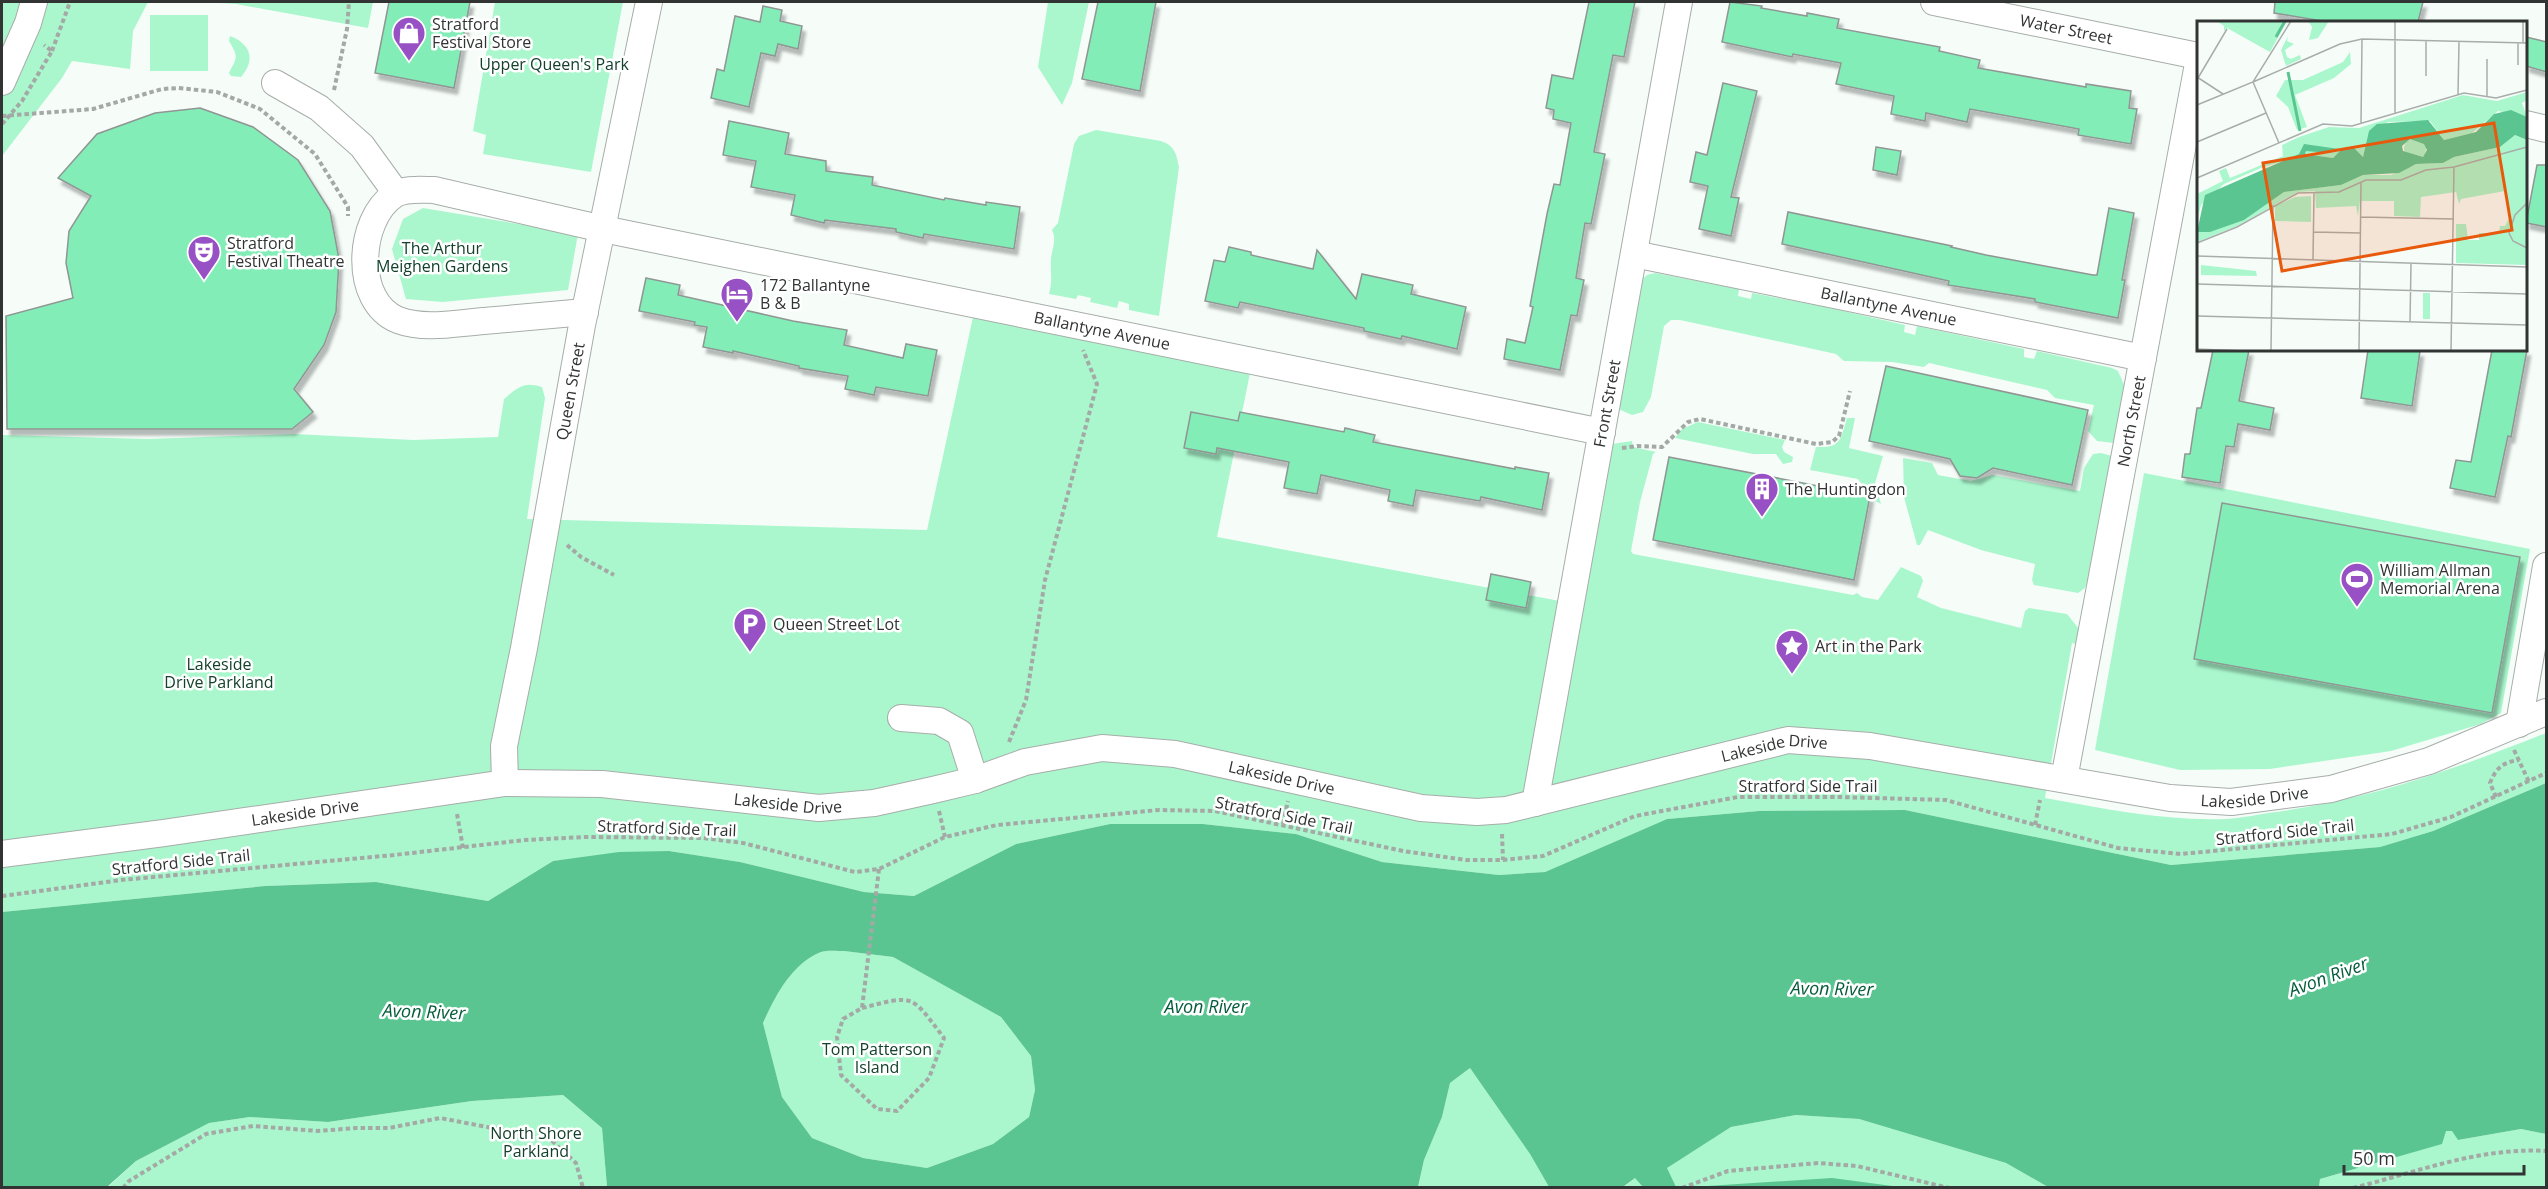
<svg xmlns="http://www.w3.org/2000/svg" width="2548" height="1189" font-family="'Open Sans',sans-serif">
	<style>
		.green { fill: #aaf7cd }
		.water { fill: #5ac591; fill-rule: evenodd }
		.building { fill: #83edb8; stroke: #909693; stroke-width: 1.5; filter: url(#shadow) }
		.lines { fill: none; stroke-linecap: round; stroke-linejoin: round }
		.minor-casing { stroke: #a7ada9; stroke-width: 28 }
		.path { stroke: #a4a9a6; stroke-width: 4; stroke-dasharray: 4.5 3; stroke-linecap: butt }
		.minor { stroke: #fff; stroke-width: 26 }
		.labels { text-anchor: middle; dominant-baseline: central; stroke-width: 5; stroke-linejoin: round; paint-order: stroke }
		.poi-label { font-size: 16px; fill: #323433; stroke: #fff; text-anchor: start }
		.street-label { font-size: 16px; fill: #323433; stroke: #fff }
		.park-label { font-size: 16px; fill: #13412c; stroke: #fff }
		.water-label { font-size: 18px; font-style: italic; fill: #055d3c; stroke: #fff }
		.inset-river { fill: none; stroke: #5ac591; stroke-width: 3 }
		.inset-road { fill: none; stroke: #a8adaa; stroke-width: 1.5 }
		.view { fill: #e8590c; fill-opacity: 0.15; stroke: #e8590c; stroke-width: 3 }
		.inset-edge { fill: none; stroke: #323433; stroke-width: 3 }
	</style>
	<defs>
		<filter id="shadow"><feDropShadow dx="3.5" dy="6" stdDeviation="1.5" flood-color="#0004"/></filter>
	</defs>
	<rect width="100%" height="100%" fill="#f6fdf9"/>
	<g class="green">
		<polygon points="2,2 148,2 133,31 130,69 72,61 62,78 2,156"/>
		<polygon points="204,2 203,2 373,2 368,28 236,4"/>
		<polygon points="495,2 623,2 591,172 483,154 486,135 473,131"/>
		<polygon points="1048,2 1089,2 1072,83 1062,105 1038,67"/>
		<rect x="150" y="15" width="58" height="56"/>
		<path d="M230 36C251 44 256 60 241 77L231 76 229 73C237 57 239 58 229 41Z"/>
		<path d="M1096 130 1161 141C1175 146 1176 153 1179 167L1159 316 1129 310V304L1119 301 1117 308 1090 302 1091 298 1078 295 1076 299 1049 294C1053 280 1050 272 1051 259 1052 248 1057 240 1052 230L1058 223 1074 144 1079 136Z"/>
		<polygon points="423,208 578,234 568,290 443,302 406,299 392,249 403,219"/>
		<polygon points="1655,273 1739,289 1738,296 1751,299 1752,293 1826,307 1905,325 1904,332 1915,335 1917,326 2024,349 2024,357 2034,359 2037,351 2112,368 2118,371 2125,387 2114,443 2097,441 2088,431 2094,405 2055,398 2047,390 1929,363 1924,367 1892,362 1844,361 1836,354 1680,320 1671,320 1664,326 1651,397 1643,412 1632,415 1616,408 1640,281 1647,275"/>
		<path d="M973 317 1250 373 1217 537 1581 605 1612 444 1632 441 1633 447 1656 452 1653 454 1640 502 1631 551 1633 554 1853 595 1857 593 1862 597 1878 600 1901 567 1921 576 1923 581 1917 597 1941 608 2021 628 2025 611 2029 608 2067 614 2079 629 2076 644 2072 643 2045 798C2105 809 2165 821 2226 819 2243 818 2260 814 2276 812 2371 799 2458 768 2546 733V783L2433 831 2380 847 2171 865 1905 810 1759 811 1667 819 1545 872 1499 875 1382 862 1296 834 1203 824H1110L1016 844 914 896 864 892 740 862 669 851 553 861 488 901 376 882 265 886 2 912V435L147 439 295 434 413 440 498 437 504 399C518 387 524 381 542 387L545 398 527 519 927 530Z"/>
		<path d="M1847 418H1855L1849 448 1883 456 1875 483 1881 504 1873 500 1858 479 1810 470 1816 447C1842 448 1840 440 1847 418Z"/>
		<polygon points="1698,422 1785,440 1782,447 1784,452 1793,457 1792,462 1783,464 1776,454 1753,454 1675,438 1682,429"/>
		<polygon points="2101,453 2112,456 2088,579 2085,588 2078,593 2034,585 2032,580 2035,564 1981,550 1928,530 1920,545 1917,545 1904,497 1903,458 1932,463 1938,475 1971,481 1993,475 2080,491 2084,468 2093,454"/>
		<polygon points="2144,473 2530,549 2501,713 2481,724 2391,751 2270,769 2180,770 2095,750"/>
		<path d="M844 951 893 957 1001 1017 1031 1056 1035 1090 1029 1117 993 1144 927 1168 863 1158 812 1138 782 1097 763 1023C775 997 791 964 821 952 827 950 837 951 844 951Z"/>
		<polygon points="1470,1068 1530,1154 1549,1187 1418,1188 1424,1160 1442,1117 1450,1083"/>
		<polygon points="563,1095 602,1128 607,1187 107,1188 136,1161 209,1123 250,1117 328,1122 472,1101"/>
		<polygon points="1796,1115 1859,1119 2006,1163 2048,1187 1623,1188 1635,1178 1666,1168 1731,1127"/>
		<polygon points="2521,1129 2546,1134 2546,1187 2319,1188 2320,1179 2358,1168 2360,1157 2445,1131 2452,1130 2458,1140"/>
	</g>
	<g class="water">
		<path d="M2546 783V1134L2521 1129 2458 1140 2452 1131H2446L2442 1144 2372 1164 2367 1156 2361 1157 2358 1168 2320 1179 2319 1187H2048L2006 1163 1859 1119 1796 1115 1731 1127 1667 1168 1676 1187H1643L1635 1178 1623 1187H1549L1530 1154 1470 1068 1450 1083 1442 1117 1424 1160 1418 1187H607L602 1128 563 1095 472 1101 328 1122 250 1117 209 1123 136 1161 107 1187H2V912L265 886 376 882 488 901 553 861 619 852 669 851 740 862 864 892 914 896 1016 844 1110 824H1203L1296 834 1382 862 1499 875 1545 872 1667 819 1759 811 1905 810 2171 865 2380 847 2433 831ZM844 951 893 957 1001 1017 1031 1056 1035 1090 1029 1117 993 1144 927 1168 863 1158 812 1138 782 1097 763 1023C775 997 791 964 821 952 827 950 837 951 844 951Z"/>
		<polygon points="1832,1178 1900,1187 1692,1187"/>
	</g>
	<g class="building">
		<polygon points="389,2 470,2 454,88 375,73"/>
		<polygon points="1098,2 1156,2 1140,91 1082,79"/>
		<polygon points="1589,2 1635,2 1624,57 1613,55 1594,152 1605,154 1591,224 1585,223 1576,278 1584,280 1577,316 1571,315 1560,370 1504,359 1507,339 1525,343 1533,307 1530,306 1547,214 1554,184 1560,185 1571,123 1553,119 1554,110 1546,108 1552,75 1573,79"/>
		<polygon points="1730,2 1762,6 1761,8 1807,16 1807,13 1839,19 1837,28 1940,47 1939,51 1980,60 1978,68 2086,87 2086,84 2131,91 2129,108 2137,109 2131,144 2078,135 2079,129 1970,109 1967,122 1926,113 1925,121 1891,114 1894,96 1836,84 1841,63 1793,54 1792,57 1722,42"/>
		<polygon points="2275,2 2423,2 2418,22 2328,22 2274,13"/>
		<polygon points="763,6 782,10 780,21 802,26 798,49 778,44 775,56 761,53 749,107 711,98 717,69 724,71 735,16 760,22"/>
		<polygon points="2526,37 2547,42 2547,72 2526,66"/>
		<polygon points="1723,83 1757,91 1731,197 1739,198 1731,236 1699,229 1708,186 1690,182 1696,152 1707,155"/>
		<polygon points="200,108 253,127 298,160 330,211 339,259 336,312 324,345 294,389 313,412 292,429 7,429 6,316 73,298 66,263 69,231 91,196 58,178 97,134 155,113"/>
		<polygon points="729,121 789,133 785,154 826,161 826,171 873,177 872,185 944,200 945,198 986,205 986,202 1020,207 1014,249 924,234 923,238 896,232 896,229 825,220 824,223 791,215 795,195 751,187 756,161 723,155"/>
		<polygon points="1876,147 1901,151 1897,175 1873,170"/>
		<polygon points="2537,165 2547,165 2547,227 2526,223"/>
		<polygon points="2109,208 2134,213 2122,280 2125,280 2118,318 2035,302 2035,299 1948,285 1949,281 1782,244 1788,212 1952,246 1951,247 1986,255 2093,275 2097,275"/>
		<polygon points="1229,247 1251,252 1251,255 1313,269 1317,250 1356,299 1362,274 1413,285 1411,294 1466,307 1457,349 1402,336 1401,339 1364,331 1364,328 1240,302 1238,308 1205,301 1214,260 1225,262"/>
		<polygon points="646,278 680,285 678,295 793,321 847,330 844,345 903,358 906,344 937,350 928,396 876,387 874,395 845,389 848,376 799,368 799,366 733,351 733,353 703,347 707,327 694,325 695,322 639,311"/>
		<polygon points="2213,350 2249,350 2239,401 2274,408 2270,430 2238,424 2234,447 2226,446 2220,483 2182,477 2185,454 2190,454 2197,408 2201,408"/>
		<polygon points="2368,350 2420,351 2412,406 2361,398"/>
		<polygon points="2492,350 2527,350 2511,437 2508,436 2495,497 2450,488 2456,460 2471,462"/>
		<polygon points="1886,366 2088,410 2072,485 1993,468 1977,478 1960,476 1950,459 1869,441"/>
		<polygon points="1191,412 1238,421 1240,412 1344,432 1345,428 1375,435 1373,442 1515,469 1515,467 1549,473 1542,510 1481,497 1480,501 1416,490 1413,506 1388,501 1390,490 1321,475 1317,494 1284,488 1289,462 1217,448 1216,454 1184,448"/>
		<polygon points="1669,457 1870,496 1854,580 1653,540"/>
		<polygon points="2222,503 2520,557 2492,713 2194,659"/>
		<polygon points="1491,574 1531,582 1526,608 1486,600"/>
	</g>
	<g class="lines">
		<g class="minor-casing">
			<g id="minor">
				<path id="s1" d="M1934 2 2198 56"/>
				<polyline points="2,82 28,23 34,2"/>
				<polyline points="275,83 319,108 362,146 396,193"/>
				<polyline points="2526,124 2546,129"/>
				<path id="s2" d="M1634 254 2143 358"/>
				<path id="s3" d="M585 312C551 315 518 318 484 321 456 323 425 330 398 320 353 302 357 220 394 195 404 188 422 190 434 190L603 229 1602 432"/>
				<polyline points="901,718 939,721 960,733 975,780"/>
				<polyline points="2519,724 2546,566"/>
				<path id="s4" d="M2064 779 2198 64"/>
				<path id="s5" d="M505 783 504 746 524 648 582 325 649 2"/>
				<path id="s6" d="M1535 803 1679 2"/>
				<path id="s7" d="M2 854 164 833 505 783 602 784 819 808 874 803 933 790 975 780 1025 762 1102 748 1175 754 1421 808 1477 812 1506 810 1788 740 1870 746 2170 798 2231 802 2331 789 2429 761 2546 712"/>
			</g>
		</g>
		<g class="path">
			<polyline points="52,51 70,2"/>
			<polyline points="334,90 347,29 349,2"/>
			<polyline points="2,116 93,109 162,89 178,88 217,92 260,109 315,154 348,207 348,216"/>
			<polyline points="2,124 22,101 52,51 44,45"/>
			<polyline points="1622,448 1637,446 1662,447 1688,422 1700,419 1816,444 1832,442 1839,436 1850,391"/>
			<polyline points="567,545 581,557 614,575"/>
			<polyline points="1009,742 1026,700 1045,580 1097,384 1083,350"/>
			<polyline points="2514,750 2529,782"/>
			<path d="M2496 797 2490 783C2496 768 2503 762 2519 760"/>
			<polyline points="939,811 945,837"/>
			<polyline points="457,814 463,848"/>
			<polyline points="1283,824 1288,801"/>
			<polyline points="2035,825 2040,800"/>
			<polyline points="1502,834 1503,860"/>
			<polyline points="2,896 121,880 394,855 525,840 585,837 703,838 743,843 855,872 879,869 945,837 997,825 1159,810 1215,811 1403,851 1466,860 1503,860 1543,856 1635,816 1738,797 1838,797 1946,800 2118,848 2181,854 2392,834 2451,817 2546,773"/>
			<path d="M862 1008C916 994 911 995 944 1038L929 1078 897 1111 877 1109 841 1075 837 1037 843 1019 862 1008 879 869"/>
			<polyline points="123,1188 129,1181 206,1134 253,1126 318,1131 356,1128 389,1128 440,1118 550,1139 576,1163 583,1188"/>
			<polyline points="1682,1188 1728,1171 1818,1163 1857,1166 1949,1188"/>
			<path d="M2353 1188C2417 1172 2480 1147 2546 1151"/>
		</g>
		<use href="#minor" class="minor"/>
	</g>
	<defs>
		<g id="shop-pin" transform="scale(1.725)"><path d="M0 17L-7.5 6A9.5 9.5 0 1 1 7.5 6Z" fill="#9851c5" stroke="#fff"/><path d="M-5-2.5h2.3a2.7 3.5 0 0 1 5.4 0H5L5.5 6h-11ZM-1.5-2.5h3a1.5 2.3 0 0 0-3 0Z" fill="#fff"/></g>
		<g id="theatre-pin" transform="scale(1.725)"><path d="M0 17L-7.5 6A9.5 9.5 0 1 1 7.5 6Z" fill="#9851c5" stroke="#fff"/><path d="M-5-5.5Q0-4 5-5.5V0Q5 5 0 6Q-5 5-5 0ZM-3.3-2.5H-1v1.5H-3.3ZM1-2.5H3.3v1.5H1ZM-2.8 1Q0 5.5 2.8 1Z" fill="#fff"/></g>
		<g id="hotel-pin" transform="scale(1.725)"><path d="M0 17L-7.5 6A9.5 9.5 0 1 1 7.5 6Z" fill="#9851c5" stroke="#fff"/><path d="M-6-4.5h1.5V1H6V5H4.5V3h-9V5H-6ZM-4 0a1.8 1.8 0 1 1 3.6 0ZM.5 0V-2.5h3Q6-2.5 6 0Z" fill="#fff"/></g>
		<g id="building-pin" transform="scale(1.725)"><path d="M0 17L-7.5 6A9.5 9.5 0 1 1 7.5 6Z" fill="#9851c5" stroke="#fff"/><path d="M-4-6H4V6H1V3H-1V6H-4ZM-2.5-4.3h1.7v1.8h-1.7ZM.8-4.3h1.7v1.8H.8ZM-2.5-1h1.7V.8h-1.7ZM.8-1h1.7V.8H.8Z" fill="#fff"/></g>
		<g id="stadium-pin" transform="scale(1.725)"><path d="M0 17L-7.5 6A9.5 9.5 0 1 1 7.5 6Z" fill="#9851c5" stroke="#fff"/><path d="M0-5a6.5 5 0 1 0 0 10a6.5 5 0 1 0 0-10ZM-3.5-1.8h7v3.6h-7Z" fill="#fff"/></g>
		<g id="parking-pin" transform="scale(1.725)"><path d="M0 17L-7.5 6A9.5 9.5 0 1 1 7.5 6Z" fill="#9851c5" stroke="#fff"/><path d="M-3.5-5.5H1a3.5 3.5 0 0 1 0 7H-1V5.5H-3.5ZM-1-3.4V-.6H.8a1.4 1.4 0 0 0 0-2.8Z" fill="#fff"/></g>
		<g id="sight-pin" transform="scale(1.725)"><path d="M0 17L-7.5 6A9.5 9.5 0 1 1 7.5 6Z" fill="#9851c5" stroke="#fff"/><path d="M0-6L1.8-2.2L6-1.7L2.9 1.2L3.7 5.4L0 3.3L-3.7 5.4L-2.9 1.2L-6-1.7L-1.8-2.2Z" fill="#fff"/></g>
	</defs>
	<g fill-rule="evenodd">
		<use href="#shop-pin" x="409" y="33"/>
		<use href="#theatre-pin" x="204" y="252"/>
		<use href="#hotel-pin" x="737" y="294"/>
		<use href="#building-pin" x="1762" y="489"/>
		<use href="#stadium-pin" x="2357" y="579"/>
		<use href="#parking-pin" x="750" y="624"/>
		<use href="#sight-pin" x="1792" y="646"/>
	</g>
	<g class="labels">
		<g class="poi-label">
			<text x="432" y="24">Stratford<tspan x="432" dy="18">Festival Store</tspan></text>
			<text x="227" y="243">Stratford<tspan x="227" dy="18">Festival Theatre</tspan></text>
			<text x="760" y="285">172 Ballantyne<tspan x="760" dy="18">B &amp; B</tspan></text>
			<text x="1785" y="489">The Huntingdon</text>
			<text x="2380" y="570">William Allman<tspan x="2380" dy="18">Memorial Arena</tspan></text>
			<text x="773" y="624">Queen Street Lot</text>
			<text x="1815" y="646">Art in the Park</text>
		</g>
		<g class="street-label">
			<text stroke="none"><textPath href="#s1" startOffset="135">Water Street</textPath></text>
			<text stroke="none"><textPath href="#s2" startOffset="260">Ballantyne Avenue</textPath></text>
			<text stroke="none"><textPath href="#s3" startOffset="1058">Ballantyne Avenue</textPath></text>
			<text stroke="none"><textPath href="#s5" startOffset="398">Queen Street</textPath></text>
			<text stroke="none"><textPath href="#s6" startOffset="406">Front Street</textPath></text>
			<text stroke="none"><textPath href="#s4" startOffset="364">North Street</textPath></text>
			<text stroke="none"><textPath href="#s7" startOffset="1800">Lakeside Drive</textPath></text>
			<text stroke="none"><textPath href="#s7" startOffset="1296">Lakeside Drive</textPath></text>
			<text x="1808" y="786">Stratford Side Trail</text>
			<text stroke="none"><textPath href="#s7" startOffset="2286">Lakeside Drive</textPath></text>
			<text stroke="none"><textPath href="#s7" startOffset="792">Lakeside Drive</textPath></text>
			<text stroke="none"><textPath href="#s7" startOffset="306">Lakeside Drive</textPath></text>
			<text transform="translate(1284 815) rotate(11)">Stratford Side Trail</text>
			<text transform="translate(667 828) rotate(2)">Stratford Side Trail</text>
			<text transform="translate(2285 832) rotate(-6)">Stratford Side Trail</text>
			<text transform="translate(181 862) rotate(-6)">Stratford Side Trail</text>
		</g>
		<g class="park-label">
			<text x="554" y="64">Upper Queen's Park</text>
			<text x="442" y="248">The Arthur<tspan x="442" dy="18">Meighen Gardens</tspan></text>
			<text x="219" y="664">Lakeside<tspan x="219" dy="18">Drive Parkland</tspan></text>
			<text x="877" y="1049">Tom Patterson<tspan x="877" dy="18">Island</tspan></text>
			<text x="536" y="1133">North Shore<tspan x="536" dy="18">Parkland</tspan></text>
		</g>
		<g class="water-label">
			<text transform="translate(2328 976) rotate(-20)">Avon River</text>
			<text transform="translate(1832 988) rotate(1)">Avon River</text>
			<text x="1206" y="1006">Avon River</text>
			<text transform="translate(424 1011) rotate(2)">Avon River</text>
		</g>
	</g>
	<g transform="translate(2197 21)">
		<rect width="330" height="330" fill="#f6fdf9"/>
		<path d="M20 0H90L73 31 30 7 27 10V5ZM111 0H132L121 17 112 19 115 6ZM91 15 90 20 97 23 88 29 90 36 94 38 103 34 104 38 89 45 84 29ZM153 31 154 43 137 57 98 74 110 106 100 109 91 86 79 75 88 59H106L146 41ZM330 71V79L325 82 330 96 301 90 275 112 247 119 233 100 191 101 171 115 166 136 151 127 136 137 108 133 64 147 27 163 4 184 0 200V173L26 160 22 150 29 147 33 157 86 135 85 124 102 116 132 106 162 107 266 74 300 80ZM318 114 330 119V244L259 242V203H269L271 219H282V212H302L303 205H308L314 193 308 170 264 178 262 183 259 171 224 176 223 196 197 195V180H163L161 195 159 185 119 187 118 170 101 171 40 205 0 221V211L48 198 87 171 144 164 166 154H194L219 143 246 142 257 136 303 126ZM207 128a11 11 0 1 1 22 0a11 11 0 1 1-22 0ZM114 175V201L78 200V185L98 176ZM4 244 59 250 60 255 4 254ZM226 272H233V298H226Z" fill="#aaf7cd"/>
		<path d="M314 89 330 96V119L318 114 303 126 257 136 246 142 219 143 202 152 166 154 144 164 87 171 47 199 13 211H0L8 174 102 133 107 123 149 129 155 125 166 136 172 110 180 103 231 99 247 119 279 111 297 93ZM213 118 227 123 230 129 226 136 206 130 205 125ZM145 128 136 137 108 133 109 130 131 132Z" fill="#5ac591" fill-rule="evenodd"/>
		<path class="inset-river" d="M79 16 88 0M91 51 103 110"/>
		<path class="inset-road" d="M326 22V0M321 44V22M229 55V20M0 56 26 73M1 57 30 8M261 73 262 21M290 75V38M0 84 56 61 94 0M198 92V0M164 102 165 18M0 121 69 92M82 122 56 61 143 23 165 18 330 22M0 157 126 103 155 105 267 72 299 77 330 69M330 182 318 194 312 212 316 220 330 227M164 196 257 198M116 211 164 212M0 222 40 206 101 172 142 171 169 159H204L229 149 257 146 330 126M0 235 330 246M116 239 117 172M0 263 330 273M0 295 330 304M213 301 214 243M0 328 48 330M74 330 76 184M162 330 164 161M254 330 257 146"/>
		<path class="view" d="M297 102 315 209 85 250 66 142Z"/>
		<rect width="330" height="330" class="inset-edge"/>
	</g>
	<rect width="2548" height="1189" fill="none" stroke="#323433" stroke-width="6"/>
	<path d="M2344 1165v9h180v-9" fill="none" stroke="#323433" stroke-width="3"/>
	<text x="2353" y="1165" font-size="18" fill="#323433" stroke="#ffffff" stroke-width="4.5" paint-order="stroke">50 m</text>
</svg>
